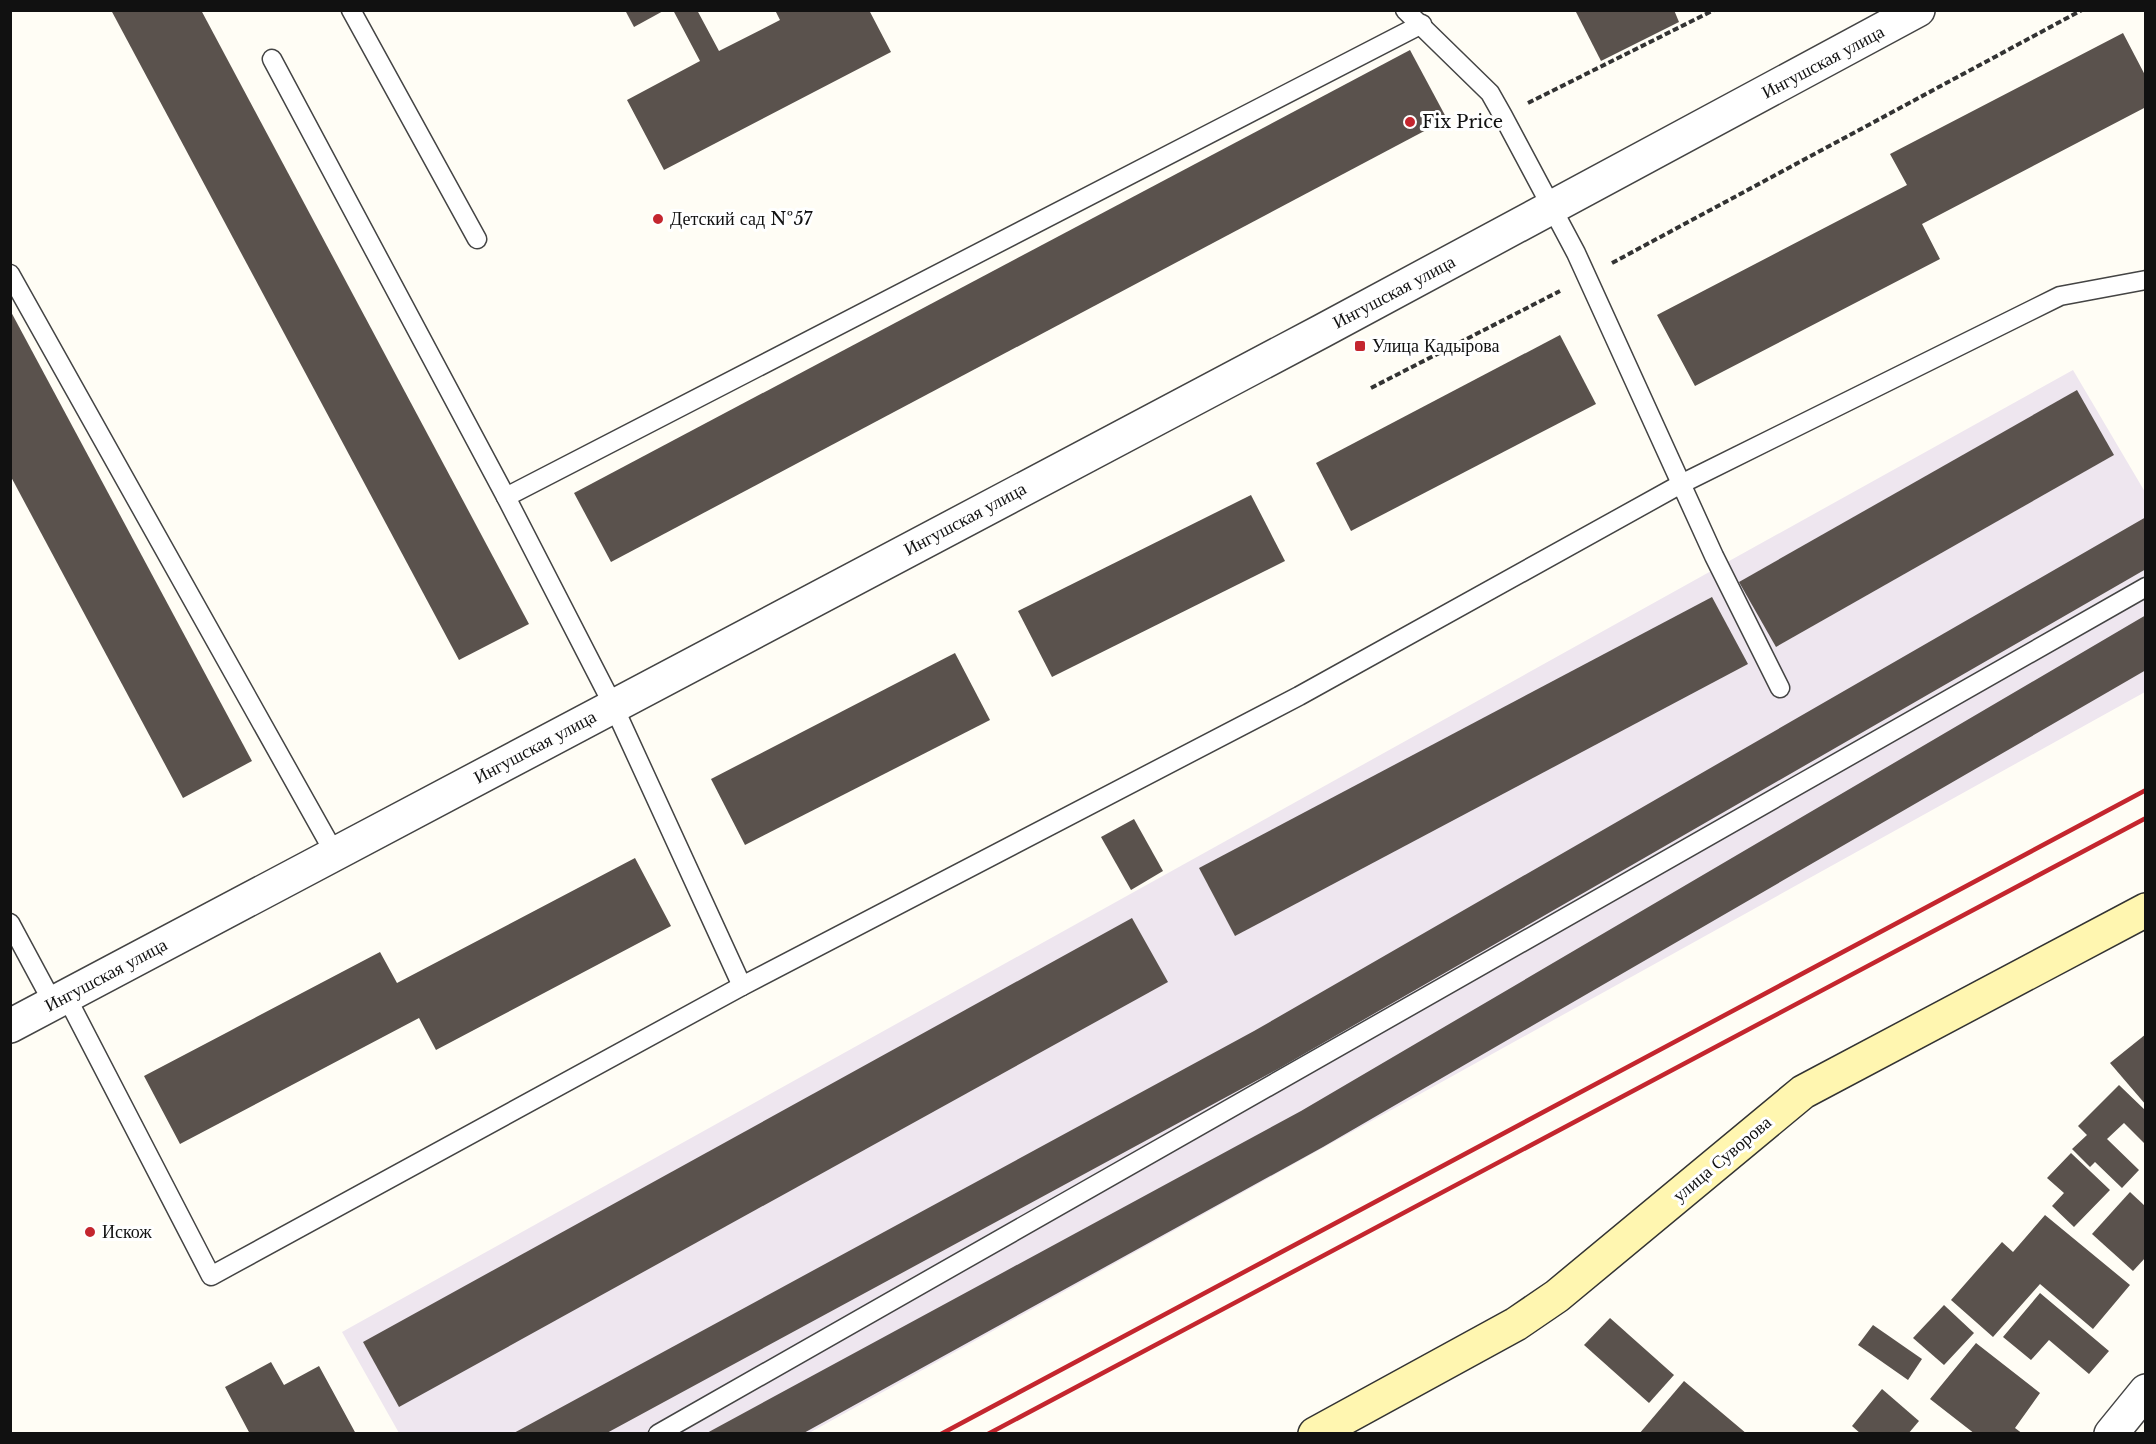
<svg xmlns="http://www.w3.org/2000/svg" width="2156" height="1444" font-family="'Libre Baskerville',serif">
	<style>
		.industrial { fill: #eee6ef }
		.building { fill: #5a524d }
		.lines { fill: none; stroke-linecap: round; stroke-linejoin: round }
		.service-casing { stroke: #444; stroke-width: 21 }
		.minor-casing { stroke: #444; stroke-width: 36 }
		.tertiary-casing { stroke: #444; stroke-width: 36 }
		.secondary-casing { stroke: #333; stroke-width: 36 }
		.path { stroke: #333; stroke-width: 4; stroke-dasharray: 6 3; stroke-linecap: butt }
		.service { stroke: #fff; stroke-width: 18 }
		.minor { stroke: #fff; stroke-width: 33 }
		.tertiary { stroke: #fff; stroke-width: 33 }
		.secondary { stroke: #fff6b0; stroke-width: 33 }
		.rail { stroke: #c4262e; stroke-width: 4.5 }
		.poi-dot { fill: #c4262e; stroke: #fff; stroke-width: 2 }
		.labels { text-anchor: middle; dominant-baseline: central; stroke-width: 6; stroke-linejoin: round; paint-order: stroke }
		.street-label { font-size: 18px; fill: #111; stroke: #fff }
		.poi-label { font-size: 18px; fill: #111; stroke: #fff; text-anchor: start }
	</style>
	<rect width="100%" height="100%" fill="#fffdf5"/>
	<polygon class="industrial" points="2073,370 2145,492 2145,692 809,1433 399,1433 342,1332"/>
	<g class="building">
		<polygon points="111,10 201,10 529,624 459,660"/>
		<polygon points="625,10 665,10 634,27"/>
		<polygon points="673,10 697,10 719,51 780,20 775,10 869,10 891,52 664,170 627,100 700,61"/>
		<polygon points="1575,10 1674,10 1679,22 1601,61"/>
		<polygon points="2123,33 2146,77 2146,107 1922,224 1940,259 1695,386 1657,315 1907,185 1890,154"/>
		<polygon points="1410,50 1447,119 611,562 574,493"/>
		<polygon points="10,310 252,761 183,798 10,475"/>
		<polygon points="1560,335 1596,404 1351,531 1316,463"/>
		<polygon points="2077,390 2114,455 1776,647 1739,582"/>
		<polygon points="1251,495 1285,561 1052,677 1018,611"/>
		<polygon points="2146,517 2146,569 1278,1069 605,1434 512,1434 1254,1031"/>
		<polygon points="1712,597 1748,664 1235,936 1199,868"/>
		<polygon points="2146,615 2146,670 1323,1147 802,1434 705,1434 1301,1111"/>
		<polygon points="955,653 990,720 745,845 711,779"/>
		<polygon points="1134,819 1163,871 1131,890 1101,837"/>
		<polygon points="635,858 671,926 436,1050 419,1018 180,1144 144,1076 380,952 397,983"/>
		<polygon points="1132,918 1168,982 399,1407 363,1342"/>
		<polygon points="2146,1034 2146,1105 2110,1063"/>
		<polygon points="2119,1085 2146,1111 2146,1145 2124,1123 2107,1139 2139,1170 2122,1188 2095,1162 2090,1167 2072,1149 2087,1135 2078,1126"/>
		<polygon points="2071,1153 2110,1190 2074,1227 2052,1206 2064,1193 2047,1178"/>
		<polygon points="2130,1192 2146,1207 2146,1257 2133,1271 2092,1234"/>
		<polygon points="2045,1215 2130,1285 2093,1329 2040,1284 1993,1337 1951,1300 2002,1242 2013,1252"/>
		<polygon points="2040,1293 2109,1351 2089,1374 2049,1340 2031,1360 2003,1337"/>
		<polygon points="1944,1305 1974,1333 1944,1365 1913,1338"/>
		<polygon points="1610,1318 1674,1375 1649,1403 1584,1345"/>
		<polygon points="1873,1325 1922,1359 1908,1380 1858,1345"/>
		<polygon points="1976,1343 2040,1393 2015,1428 2023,1434 1975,1434 1930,1399"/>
		<polygon points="271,1362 284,1385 319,1366 356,1434 250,1434 225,1387"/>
		<polygon points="1684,1381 1747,1434 1639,1434"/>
		<polygon points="1882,1389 1919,1421 1908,1434 1861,1434 1852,1426"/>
	</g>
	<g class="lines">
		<g class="service-casing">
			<g id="service">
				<polyline points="351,10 477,239"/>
				<polyline points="1405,10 1490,93 1503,116 1576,253 1714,556 1780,688"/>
				<polyline points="272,59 506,497 613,705 742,986"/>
				<polyline points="10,274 335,854"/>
				<polyline points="506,497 1422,24"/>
				<polyline points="10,923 53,1003"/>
				<polyline points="66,996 211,1276 742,986 1299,696 1681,484 2060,296 2146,280"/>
				<polyline points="658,1434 2146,587"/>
			</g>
		</g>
		<g class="minor-casing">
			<polyline id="minor" points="2111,1434 2146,1391"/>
		</g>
		<g class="tertiary-casing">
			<polyline id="tertiary" points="10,1026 1322,331 1918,10"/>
		</g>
		<g class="secondary-casing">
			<polyline id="secondary" points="1315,1434 1516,1324 1557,1296 1803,1092 2146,910"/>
		</g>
		<g class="path">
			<polyline points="1528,103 1714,10"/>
			<polyline points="1612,263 2082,10"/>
			<polyline points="1371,388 1560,291"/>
		</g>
		<use href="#service" class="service"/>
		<use href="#minor" class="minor"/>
		<use href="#tertiary" class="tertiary"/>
		<use href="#secondary" class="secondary"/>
		<g class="rail">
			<polyline points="941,1434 2146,790"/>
			<polyline points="988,1434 2146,818"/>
		</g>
	</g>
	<g class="poi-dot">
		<circle cx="1410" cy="122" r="6"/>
		<circle cx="658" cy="219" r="6"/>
		<rect x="1354" y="340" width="12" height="12" rx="3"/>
		<circle cx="90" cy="1232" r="6"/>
	</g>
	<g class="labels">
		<g class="street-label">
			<text transform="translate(1823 62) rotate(-28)">Ингушская улица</text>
			<text transform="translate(1394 292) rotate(-28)">Ингушская улица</text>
			<text transform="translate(965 519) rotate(-28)">Ингушская улица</text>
			<text transform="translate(535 747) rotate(-28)">Ингушская улица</text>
			<text transform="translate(106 975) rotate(-28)">Ингушская улица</text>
			<text transform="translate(1722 1159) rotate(-40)">улица Суворова</text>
		</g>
		<g class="poi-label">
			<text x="1422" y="122">Fix Price</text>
			<text x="670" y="219">Детский сад №57</text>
			<text x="1372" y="346">Улица Кадырова</text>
			<text x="102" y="1232">Искож</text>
		</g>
	</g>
	<rect width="2156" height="1444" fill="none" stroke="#111111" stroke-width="24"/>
</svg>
